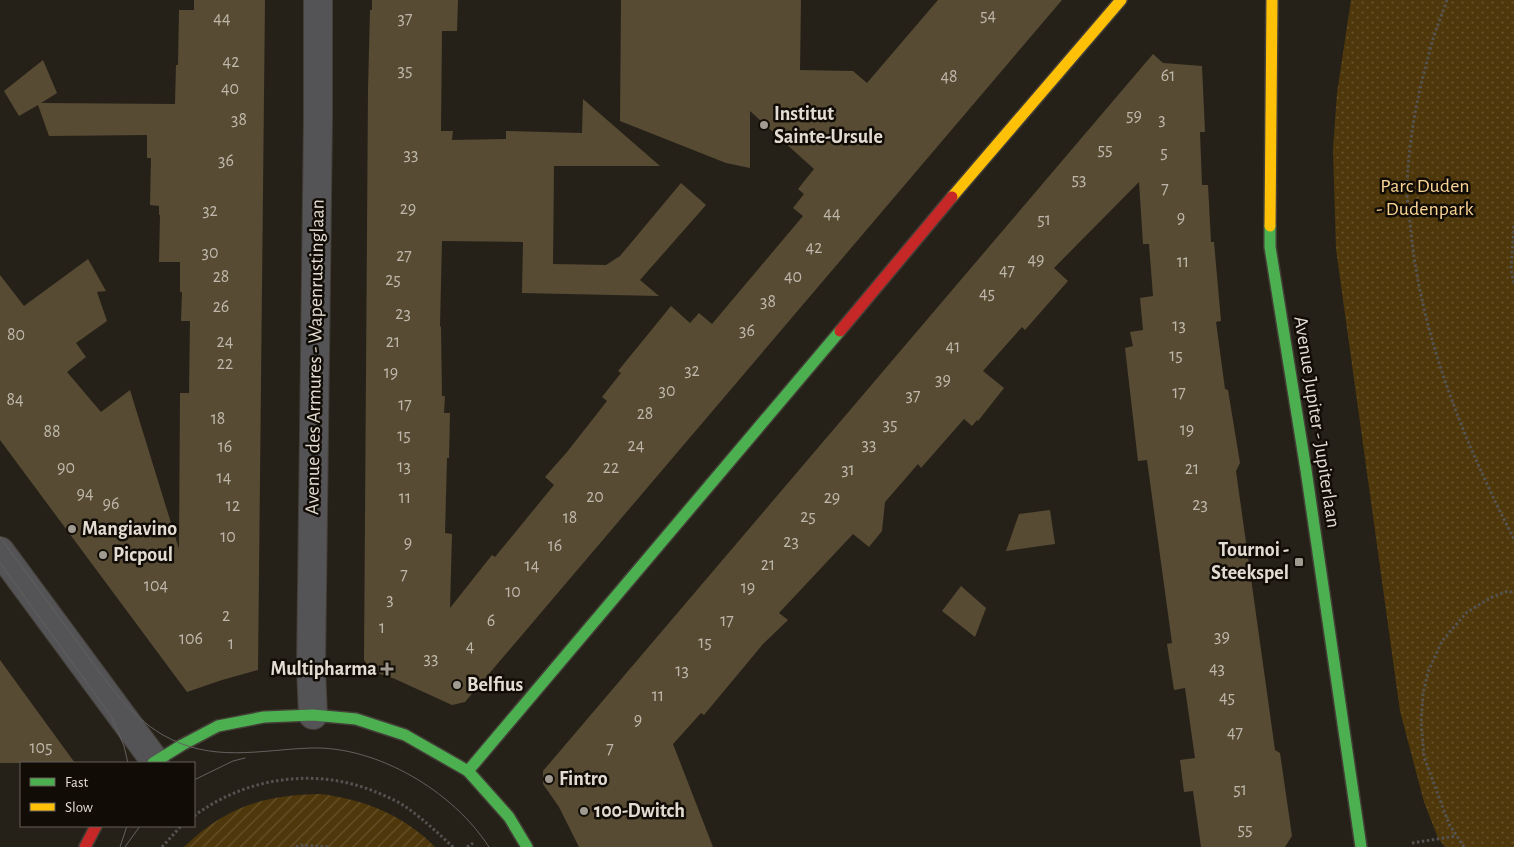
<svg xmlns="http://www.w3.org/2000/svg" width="1514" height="847" font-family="'Alegreya Sans',sans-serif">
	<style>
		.park { fill: url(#park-dots) }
		.garden { fill: url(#garden-furrows) }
		.building { fill: #574b34 }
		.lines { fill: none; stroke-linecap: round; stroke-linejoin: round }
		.street-casing { stroke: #433e37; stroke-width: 30 }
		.fast-casing { stroke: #433e37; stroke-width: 14 }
		.slow-casing { stroke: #433e37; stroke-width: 14 }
		.jam-casing { stroke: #433e37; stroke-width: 14 }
		.path { stroke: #545352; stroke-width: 3; stroke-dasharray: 2.5 2.5; stroke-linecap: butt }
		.street { stroke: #545355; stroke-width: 28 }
		.fast { stroke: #4caf50; stroke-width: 11 }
		.slow { stroke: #ffc107; stroke-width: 11 }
		.jam { stroke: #c62828; stroke-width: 11 }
		.tram { stroke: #62615f; stroke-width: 1 }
		.poi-dot { fill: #a09b91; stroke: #110c06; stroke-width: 2 }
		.labels { text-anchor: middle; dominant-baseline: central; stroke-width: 5; stroke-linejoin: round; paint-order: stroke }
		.number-label { font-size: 18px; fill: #bfb8aa }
		.poi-label { font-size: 20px; font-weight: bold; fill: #e2dcd2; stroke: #110c06; text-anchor: start }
		.park-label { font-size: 20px; fill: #fad493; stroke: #110c06 }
		.street-label { font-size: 20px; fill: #e2dcd2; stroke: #110c06 }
	</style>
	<defs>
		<pattern id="park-dots" width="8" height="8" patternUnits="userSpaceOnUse" patternTransform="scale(1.25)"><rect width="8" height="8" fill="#4e370a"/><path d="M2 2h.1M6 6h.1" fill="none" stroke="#67532d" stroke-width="1.8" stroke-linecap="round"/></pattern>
		<pattern id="garden-furrows" width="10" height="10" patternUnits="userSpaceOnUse" patternTransform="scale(1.25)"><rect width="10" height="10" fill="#4e370a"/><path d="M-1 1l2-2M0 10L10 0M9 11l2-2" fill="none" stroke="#67532d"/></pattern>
	</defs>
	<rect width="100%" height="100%" fill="#262118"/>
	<polygon class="park" points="1351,0 1514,0 1514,847 1445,847 1438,838 1424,802 1400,711 1336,249 1333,149 1337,93"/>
	<path class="garden" d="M320 794C363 799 404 815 435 847H184C226 807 263 795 320 794Z"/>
	<g class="building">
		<polygon points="194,0 265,0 258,670 222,680 187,692 0,440 0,275 24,306 88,259 106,291 97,292 107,321 76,343 86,357 67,372 101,412 130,390 179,549 180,393 189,393 190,321 181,321 182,292 180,292 180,262 159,262 160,215 159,215 159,206 150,205 151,158 147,158 147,135 49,136 38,105 19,116 4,91 43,60 57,93 41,103 175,104 176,65 178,65 179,10 194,10"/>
		<polygon points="372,0 458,0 457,31 442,31 441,131 453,131 452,140 506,139 506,131 582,133 583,99 660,166 554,166 553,264 606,265 620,256 681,183 706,205 640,280 659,296 522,293 523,242 442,241 440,326 441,327 442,396 445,396 444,413 450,413 449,458 447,458 445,533 452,534 450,608 492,555 495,557 554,485 545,477 567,452 607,401 602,397 621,373 618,371 671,306 690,323 699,313 712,324 803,216 793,208 804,194 798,189 814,169 750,111 750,168 726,163 620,121 621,0 801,0 800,70 853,71 867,83 938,0 1062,0 465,702 452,705 395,679 371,671 364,660 368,90 370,10 372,10"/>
		<polygon points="1153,54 1163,63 1202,66 1205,132 1200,132 1202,185 1208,185 1211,242 1214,242 1221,321 1216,322 1225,389 1228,390 1240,463 1236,471 1275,750 1280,753 1292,836 1285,847 1201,847 1193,791 1184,792 1180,760 1195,758 1185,688 1174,690 1167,644 1172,643 1147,460 1138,461 1125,348 1133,346 1130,332 1143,330 1140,298 1153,296 1149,244 1143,244 1139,182 1054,268 1068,281 1025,330 1022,327 983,371 1004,388 978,421 977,420 972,426 964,419 921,468 918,464 885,502 882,531 869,547 853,534 779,613 788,620 763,644 704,715 701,713 673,744 713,847 579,847 559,807 543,784 543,771"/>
		<polygon points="1050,510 1055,544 1006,551 1019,514"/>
		<polygon points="961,586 986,608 975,637 942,611"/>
		<polygon points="0,660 48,726 75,763 0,763"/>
	</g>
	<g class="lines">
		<g class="street-casing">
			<g id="street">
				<polyline points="0,551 155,761"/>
				<polyline points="313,715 311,668 318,119 318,0"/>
			</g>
		</g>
		<g class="fast-casing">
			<g id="fast">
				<polyline points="1270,226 1270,247 1306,470 1361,847"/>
				<polyline points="153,763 182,745 218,726 264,717 313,715 356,719 405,735 468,771 509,817 527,847"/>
				<polyline points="468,771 840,331"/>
			</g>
		</g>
		<g class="slow-casing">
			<g id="slow">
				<polyline points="952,197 1121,0"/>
				<polyline points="1270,226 1272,0"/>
			</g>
		</g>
		<g class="jam-casing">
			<g id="jam">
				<polyline points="840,331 952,197"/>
				<polyline points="85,847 96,826"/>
			</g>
		</g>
		<g class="path">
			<path d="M1447 0C1441 18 1433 35 1429 54 1417 96 1409 139 1407 184 1406 199 1410 217 1411 233 1422 339 1465 444 1514 539"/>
			<polyline points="1514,226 1511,269 1514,284"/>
			<path d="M194 816C246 777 316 767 376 792 386 796 397 801 406 807 423 819 438 833 453 847"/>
			<polyline points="1412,843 1456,836"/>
			<polyline points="162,847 181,826"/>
			<polyline points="296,847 301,845 330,847"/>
			<polyline points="467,847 473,843"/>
			<polyline points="1464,847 1449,824 1424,757 1421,722 1423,694 1428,672 1442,641 1467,612 1492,597 1508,591 1514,593"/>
		</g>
		<use href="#street" class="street"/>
		<use href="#fast" class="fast"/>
		<use href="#slow" class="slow"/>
		<use href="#jam" class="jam"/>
		<g class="tram">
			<path d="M0 537C27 574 54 610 81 647 104 678 128 715 163 735 212 763 258 750 311 748 377 746 453 791 489 847"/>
			<polyline points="0,563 111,716 124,746 128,763"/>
			<polyline points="194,780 233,761 245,758"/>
			<polyline points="120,847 127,826"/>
			<polyline points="125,847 140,826"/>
		</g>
	</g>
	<g class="poi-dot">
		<circle cx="764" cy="125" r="5"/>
		<circle cx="72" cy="529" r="5"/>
		<circle cx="103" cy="555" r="5"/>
		<rect x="1294" y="557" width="10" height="10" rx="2.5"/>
		<path d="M384.5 661.5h5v5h5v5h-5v5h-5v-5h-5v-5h5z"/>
		<circle cx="457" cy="685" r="5"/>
		<circle cx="549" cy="779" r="5"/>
		<circle cx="584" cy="811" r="5"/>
	</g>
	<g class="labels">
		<g class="number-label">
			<text x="988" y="16">54</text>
			<text x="222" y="19">44</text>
			<text x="405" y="19">37</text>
			<text x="231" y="62">42</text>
			<text x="405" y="71">35</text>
			<text x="1168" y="76">61</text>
			<text x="949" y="77">48</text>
			<text x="230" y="89">40</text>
			<text x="1134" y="116">59</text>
			<text x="239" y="120">38</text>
			<text x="1162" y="120">3</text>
			<text x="1105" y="150">55</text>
			<text x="1164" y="153">5</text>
			<text x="411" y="155">33</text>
			<text x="226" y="161">36</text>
			<text x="1079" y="180">53</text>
			<text x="1165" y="189">7</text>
			<text x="408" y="209">29</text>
			<text x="210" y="211">32</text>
			<text x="832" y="214">44</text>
			<text x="1181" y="218">9</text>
			<text x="1044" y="220">51</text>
			<text x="814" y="248">42</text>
			<text x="210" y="253">30</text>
			<text x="404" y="256">27</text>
			<text x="1036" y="260">49</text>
			<text x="1183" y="262">11</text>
			<text x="1007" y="271">47</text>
			<text x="221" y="277">28</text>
			<text x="793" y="277">40</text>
			<text x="393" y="280">25</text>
			<text x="987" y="294">45</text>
			<text x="768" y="302">38</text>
			<text x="221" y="307">26</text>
			<text x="403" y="314">23</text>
			<text x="1179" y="326">13</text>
			<text x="747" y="331">36</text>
			<text x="16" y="335">80</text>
			<text x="225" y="342">24</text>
			<text x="393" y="342">21</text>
			<text x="953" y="347">41</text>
			<text x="1176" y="356">15</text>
			<text x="225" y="364">22</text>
			<text x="692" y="371">32</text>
			<text x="391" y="373">19</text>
			<text x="943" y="380">39</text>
			<text x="667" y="391">30</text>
			<text x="1179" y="393">17</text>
			<text x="913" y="396">37</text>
			<text x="15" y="400">84</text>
			<text x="405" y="405">17</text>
			<text x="645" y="414">28</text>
			<text x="218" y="419">18</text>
			<text x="890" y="425">35</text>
			<text x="1187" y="430">19</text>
			<text x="52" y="432">88</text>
			<text x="404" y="436">15</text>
			<text x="869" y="445">33</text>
			<text x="636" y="446">24</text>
			<text x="225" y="447">16</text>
			<text x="404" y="467">13</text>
			<text x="66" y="468">90</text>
			<text x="611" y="468">22</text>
			<text x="1192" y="469">21</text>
			<text x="848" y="470">31</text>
			<text x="224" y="478">14</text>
			<text x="85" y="494">94</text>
			<text x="595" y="497">20</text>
			<text x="405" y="498">11</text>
			<text x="832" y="498">29</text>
			<text x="111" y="504">96</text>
			<text x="1200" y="505">23</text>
			<text x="233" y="506">12</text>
			<text x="808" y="517">25</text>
			<text x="570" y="518">18</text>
			<text x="228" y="537">10</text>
			<text x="791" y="542">23</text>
			<text x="408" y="543">9</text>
			<text x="555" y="546">16</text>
			<text x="768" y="565">21</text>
			<text x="532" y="566">14</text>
			<text x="404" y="575">7</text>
			<text x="156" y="586">104</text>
			<text x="748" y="588">19</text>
			<text x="513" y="592">10</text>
			<text x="390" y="600">3</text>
			<text x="226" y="616">2</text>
			<text x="491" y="621">6</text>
			<text x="727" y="621">17</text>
			<text x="382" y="628">1</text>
			<text x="1222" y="637">39</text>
			<text x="191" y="639">106</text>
			<text x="705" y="643">15</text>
			<text x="231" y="644">1</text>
			<text x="470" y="647">4</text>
			<text x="431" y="659">33</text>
			<text x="1217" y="669">43</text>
			<text x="682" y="671">13</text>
			<text x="658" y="696">11</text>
			<text x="1227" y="698">45</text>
			<text x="638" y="720">9</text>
			<text x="1235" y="733">47</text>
			<text x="41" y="748">105</text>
			<text x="610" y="749">7</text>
			<text x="1240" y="790">51</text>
			<text x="1245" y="830">55</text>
		</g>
		<g class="poi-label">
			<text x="774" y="114">Institut<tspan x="774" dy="23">Sainte-Ursule</tspan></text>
			<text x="82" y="529">Mangiavino</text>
			<text x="1289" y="550" text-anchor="end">Tournoi -<tspan x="1289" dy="23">Steekspel</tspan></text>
			<text x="113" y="555">Picpoul</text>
			<text x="377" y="669" text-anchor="end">Multipharma</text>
			<text x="467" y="685">Belfius</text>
			<text x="559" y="779">Fintro</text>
			<text x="594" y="811">100-Dwitch</text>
		</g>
		<g class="park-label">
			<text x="1425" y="186">Parc Duden<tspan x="1425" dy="23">- Dudenpark</tspan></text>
		</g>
		<g class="street-label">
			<text transform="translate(315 357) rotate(-89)">Avenue des Armures - Wapenrustinglaan</text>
			<text transform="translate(1317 422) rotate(81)">Avenue Jupiter - Jupiterlaan</text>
		</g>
	</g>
	<rect x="20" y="762" width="175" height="65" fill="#110c06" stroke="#655f58"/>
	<rect x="30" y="778" width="25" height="8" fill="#4caf50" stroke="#655f58"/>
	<text x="65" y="787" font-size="15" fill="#e2dcd2">Fast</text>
	<rect x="30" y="803" width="25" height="8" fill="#ffc107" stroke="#655f58"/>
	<text x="65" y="812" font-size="15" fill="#e2dcd2">Slow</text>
</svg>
